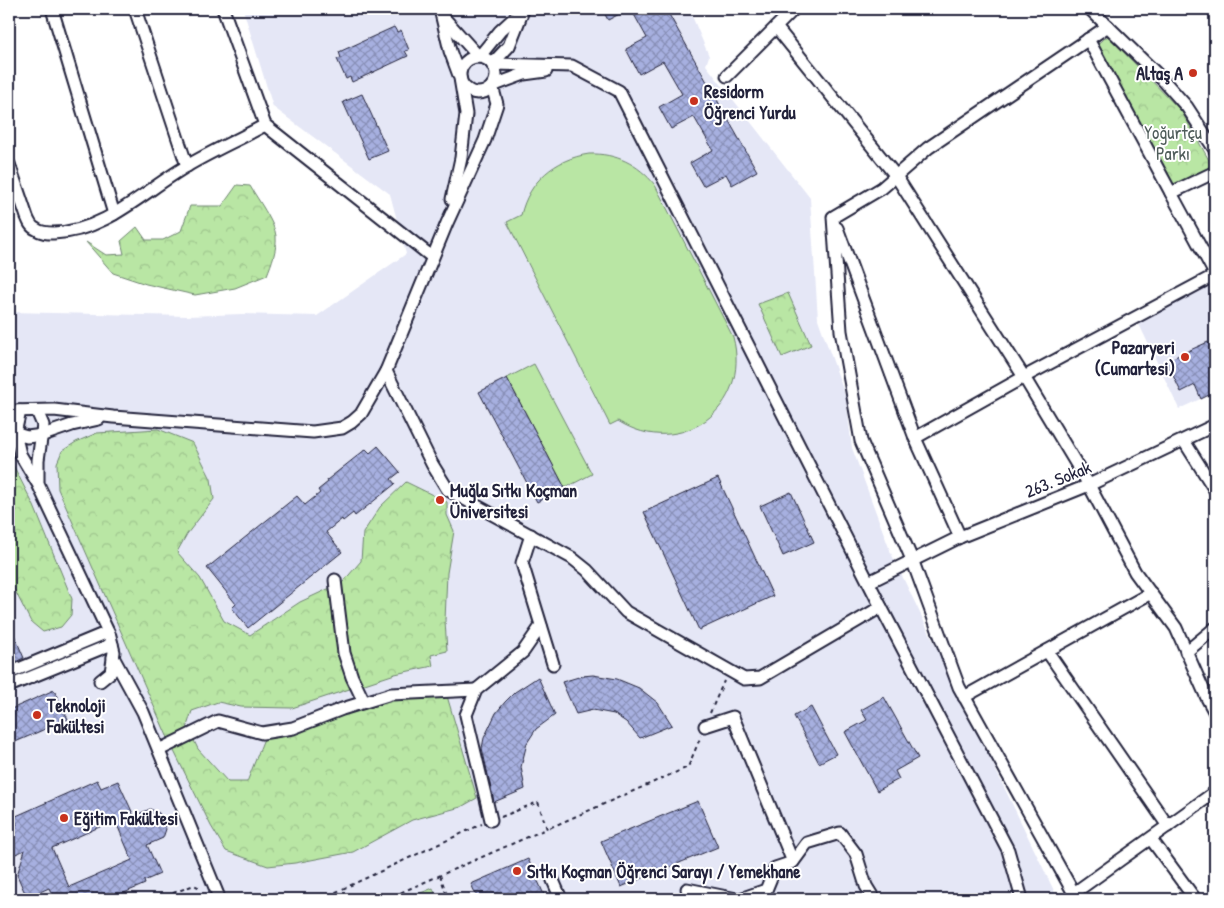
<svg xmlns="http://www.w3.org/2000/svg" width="1224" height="908" font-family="'Patrick Hand',sans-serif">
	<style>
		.built { fill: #e5e7f6 }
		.forest { fill: url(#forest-crowns); stroke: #6e8470 }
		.garden { fill: #b9e6a4; stroke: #6e8470 }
		.building { fill: url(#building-cross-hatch); stroke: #22223b; fill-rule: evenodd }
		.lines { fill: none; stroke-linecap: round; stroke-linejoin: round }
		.minor-casing { stroke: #22223b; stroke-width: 15 }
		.path { stroke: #22223b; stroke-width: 2; stroke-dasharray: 4 4; stroke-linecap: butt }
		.minor { stroke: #fff; stroke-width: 11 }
		.poi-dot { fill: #c8321e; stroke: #fff; stroke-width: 2 }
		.labels { text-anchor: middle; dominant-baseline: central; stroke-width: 4; stroke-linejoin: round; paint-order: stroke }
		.poi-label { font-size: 18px; font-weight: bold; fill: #22223b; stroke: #fff; text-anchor: start }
		.park-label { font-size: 18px; fill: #4f5d5a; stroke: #fff }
		.street-label { font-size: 18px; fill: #22223b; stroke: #fff }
	</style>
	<defs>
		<pattern id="forest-crowns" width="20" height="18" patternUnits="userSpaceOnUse" patternTransform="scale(1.25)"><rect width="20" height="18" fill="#b9e6a4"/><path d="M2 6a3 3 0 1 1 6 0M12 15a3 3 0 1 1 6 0" fill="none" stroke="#9fc58e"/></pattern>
		<pattern id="building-cross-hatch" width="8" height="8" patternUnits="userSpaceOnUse" patternTransform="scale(1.25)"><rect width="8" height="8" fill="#a7b0e0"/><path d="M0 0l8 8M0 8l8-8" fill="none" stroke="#888fb7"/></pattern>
	</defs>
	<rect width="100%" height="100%" fill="#fff"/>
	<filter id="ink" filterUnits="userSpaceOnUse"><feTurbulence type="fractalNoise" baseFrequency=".02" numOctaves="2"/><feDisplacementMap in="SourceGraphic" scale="10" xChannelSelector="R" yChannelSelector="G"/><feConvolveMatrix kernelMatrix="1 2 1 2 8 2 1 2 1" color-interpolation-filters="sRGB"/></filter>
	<g filter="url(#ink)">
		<g class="built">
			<polygon points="243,9 689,9 709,56 706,65 810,198 818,319 846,398 852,448 891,553 1058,899 9,899 9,312 188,316 242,314 317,316 406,254 390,194 273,107"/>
			<polygon points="1215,281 1215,392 1179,409 1138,322"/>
		</g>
		<g class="forest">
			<polygon points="1108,36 1182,112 1214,169 1173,186 1094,46"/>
			<path d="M237 185 250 186C257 198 275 223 276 236 277 250 272 262 267 275L235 288 195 295 146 284 113 273 86 242 106 255 124 254 121 241 137 227 146 240H163L181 231 190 206H222Z"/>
			<polygon points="788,293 811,345 782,357 758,304"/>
			<polygon points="158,429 193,443 211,479 214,499 187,534 177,552 200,578 224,621 250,635 300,602 343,582 361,561 363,533 380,507 406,482 447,502 447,515 454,531 447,573 445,621 447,651 431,655 433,666 395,674 292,708 241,707 218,702 192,711 187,726 198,749 228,782 247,782 263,741 281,726 374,703 431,694 447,696 477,798 461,807 412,820 353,852 295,863 268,866 226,851 211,826 171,745 58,489 57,463 62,451 76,442 97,433"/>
			<polygon points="9,457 34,506 72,599 71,615 61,627 43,632 31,622 10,581 9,553"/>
			<polygon points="433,888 437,899 406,899"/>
		</g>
		<g class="garden">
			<path d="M589 154C616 153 638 164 655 185L733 337C752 408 680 460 618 421L610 425 507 222 521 215C529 181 555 159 589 154Z"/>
			<polygon points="534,364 592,474 565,488 507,378"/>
		</g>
		<g class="building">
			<polygon points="602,9 629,9 608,20"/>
			<polygon points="631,9 666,9 757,171 732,185 726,174 703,186 690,163 713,150 694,117 671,129 659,107 682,94 663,61 639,74 626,49 647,38"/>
			<polygon points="394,27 397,32 401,30 409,50 405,51 408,56 352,82 350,77 346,79 337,59 341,58 339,52"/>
			<polygon points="362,94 388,151 369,159 343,102"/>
			<polygon points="1208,342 1215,357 1215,392 1201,399 1195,385 1181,392 1166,361"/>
			<polygon points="507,378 565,488 537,502 479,392"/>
			<polygon points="378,446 400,472 391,479 395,484 355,516 353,513 343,521 342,519 326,532 342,552 248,628 232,608 236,604 207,568 297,496 305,505 320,493 318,490 328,482 327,480 366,449 370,453"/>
			<polygon points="718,478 773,596 699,630 644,512"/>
			<polygon points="791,492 814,542 783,556 760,506"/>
			<polygon points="9,623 24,658 9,665"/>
			<polygon points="593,675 617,679 639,688 658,703 672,725 640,738 626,722 614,714 593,710 576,714 562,682 582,676"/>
			<polygon points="538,677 555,715 536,729 527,743 521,767 525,789 494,802 482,748 484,738 496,713 505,702 515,692"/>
			<polygon points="54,690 68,719 13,743 9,734 9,710"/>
			<polygon points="884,697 918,758 895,771 899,779 877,791 845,732 867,720 861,710"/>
			<polygon points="811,707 836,754 819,763 794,716"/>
			<path d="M97 780 101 788 118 781 134 816 150 809 159 813 166 829 163 838 147 845 160 874 144 881 145 884 110 899H54L49 888 33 895 24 891 17 875 25 850 11 856 9 851V829L17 825 14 817ZM115 820 132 860 69 887 52 848Z"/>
			<polygon points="698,801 718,847 621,887 601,841"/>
			<polygon points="528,859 546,899 478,899 471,884"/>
		</g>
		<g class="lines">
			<g class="minor-casing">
				<g id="minor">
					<polyline points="52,9 114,214"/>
					<polyline points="135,9 187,166"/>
					<polyline points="223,9 265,125 432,257"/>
					<polyline points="440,9 450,51 460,78 466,114 461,158 452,199"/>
					<polyline points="1090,9 1163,80 1187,107 1215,150"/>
					<polyline points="444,18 479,57 500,31 524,9"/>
					<polyline points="776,27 896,176 1024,377 1089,485 1135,572 1176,628 1207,698 1215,713"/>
					<polyline points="1088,39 1171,193 1215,172"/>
					<circle cx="478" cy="75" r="18"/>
					<polyline points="492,64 572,66 619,91 881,607 1008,850 1022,899"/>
					<polyline points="492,64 509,46 522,13"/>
					<polyline points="727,76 794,9"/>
					<path d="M9 164 27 217C29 222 31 227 36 229 41 233 48 233 54 233 105 232 145 190 187 166 212 151 240 139 265 125"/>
					<polyline points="1171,193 1215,274"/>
					<polyline points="837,228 915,438"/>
					<polyline points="386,371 432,464 448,490 572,558 587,570 626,612 744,679 760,678 881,607"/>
					<polyline points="9,411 54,410 113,417 313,432 342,428 352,422 361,414 386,371 447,223 485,140 497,104 492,86 524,74 546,71"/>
					<polyline points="20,411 15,433 20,454 38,484 110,636 114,652 111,672 100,681"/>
					<polyline points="37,411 43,425 38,460 38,482"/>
					<polyline points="10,432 27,437 43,435 72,425 99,419"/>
					<polyline points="1184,441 1215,490"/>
					<polyline points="531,535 522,563 553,664"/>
					<polyline points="960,537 915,438 1024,377 1215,275"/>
					<polyline points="335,580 344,653 352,677 364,702"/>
					<polyline points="869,582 960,537 1089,485 1215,425"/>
					<polyline points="1047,651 1168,826"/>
					<polyline points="1186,652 1215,628"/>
					<polyline points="113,657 143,712 218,895"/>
					<polyline points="9,673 108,632"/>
					<polyline points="9,686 112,644"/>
					<polyline points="964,697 1151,593"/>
					<polyline points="705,726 733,717 793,862 775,868 766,890 740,899"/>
					<polyline points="159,750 218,721 262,733 293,728 342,709 391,694 476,690"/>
					<polyline points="491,820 466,715 476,690 523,652 541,626"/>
					<polyline points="1151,839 1195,899"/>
					<polyline points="793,862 807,843 840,833 856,854 866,886 874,899"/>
					<polyline points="552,878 561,899"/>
					<polyline points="687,889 737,899"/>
					<polyline points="1074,893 1215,792"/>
					<polyline points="1077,899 959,687 913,562 861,441 841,331 833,217 882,188 928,148 1108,26"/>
				</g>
			</g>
			<g class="path">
				<polyline points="710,713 724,681"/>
				<polyline points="501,817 538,802 547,829 688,767 701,736"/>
				<polyline points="440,875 448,899"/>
				<polyline points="158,899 194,885 202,889"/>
				<polyline points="321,899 482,824"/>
				<polyline points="386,899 546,829"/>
			</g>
			<use href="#minor" class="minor"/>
		</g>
	</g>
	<g class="poi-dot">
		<circle cx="1193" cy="73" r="5"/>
		<circle cx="694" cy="101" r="5"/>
		<circle cx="1185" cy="357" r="5"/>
		<circle cx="440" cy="500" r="5"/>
		<circle cx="37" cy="715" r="5"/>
		<circle cx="64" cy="818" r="5"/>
		<circle cx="517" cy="871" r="5"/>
	</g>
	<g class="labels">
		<g class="poi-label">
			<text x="1183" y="73" text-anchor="end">Altaş A</text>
			<text x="704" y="91">Residorm<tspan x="704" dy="21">Öğrenci Yurdu</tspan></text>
			<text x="1175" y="347" text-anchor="end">Pazaryeri<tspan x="1175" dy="21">(Cumartesi)</tspan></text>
			<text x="450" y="490">Muğla Sıtkı Koçman<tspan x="450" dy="21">Üniversitesi</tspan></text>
			<text x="47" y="705">Teknoloji<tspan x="47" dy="21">Fakültesi</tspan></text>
			<text x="74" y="818">Eğitim Fakültesi</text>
			<text x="527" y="871">Sıtkı Koçman Öğrenci Sarayı / Yemekhane</text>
		</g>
		<g class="park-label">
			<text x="1173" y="132">Yoğurtçu<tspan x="1173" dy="21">Parkı</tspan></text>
		</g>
		<g class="street-label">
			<text transform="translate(1058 479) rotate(-22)">263. Sokak</text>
		</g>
	</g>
	<rect width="1224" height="908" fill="none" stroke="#fff" stroke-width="30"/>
	<rect x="15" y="15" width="1194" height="878" fill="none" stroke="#22223b" stroke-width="2" filter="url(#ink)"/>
</svg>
